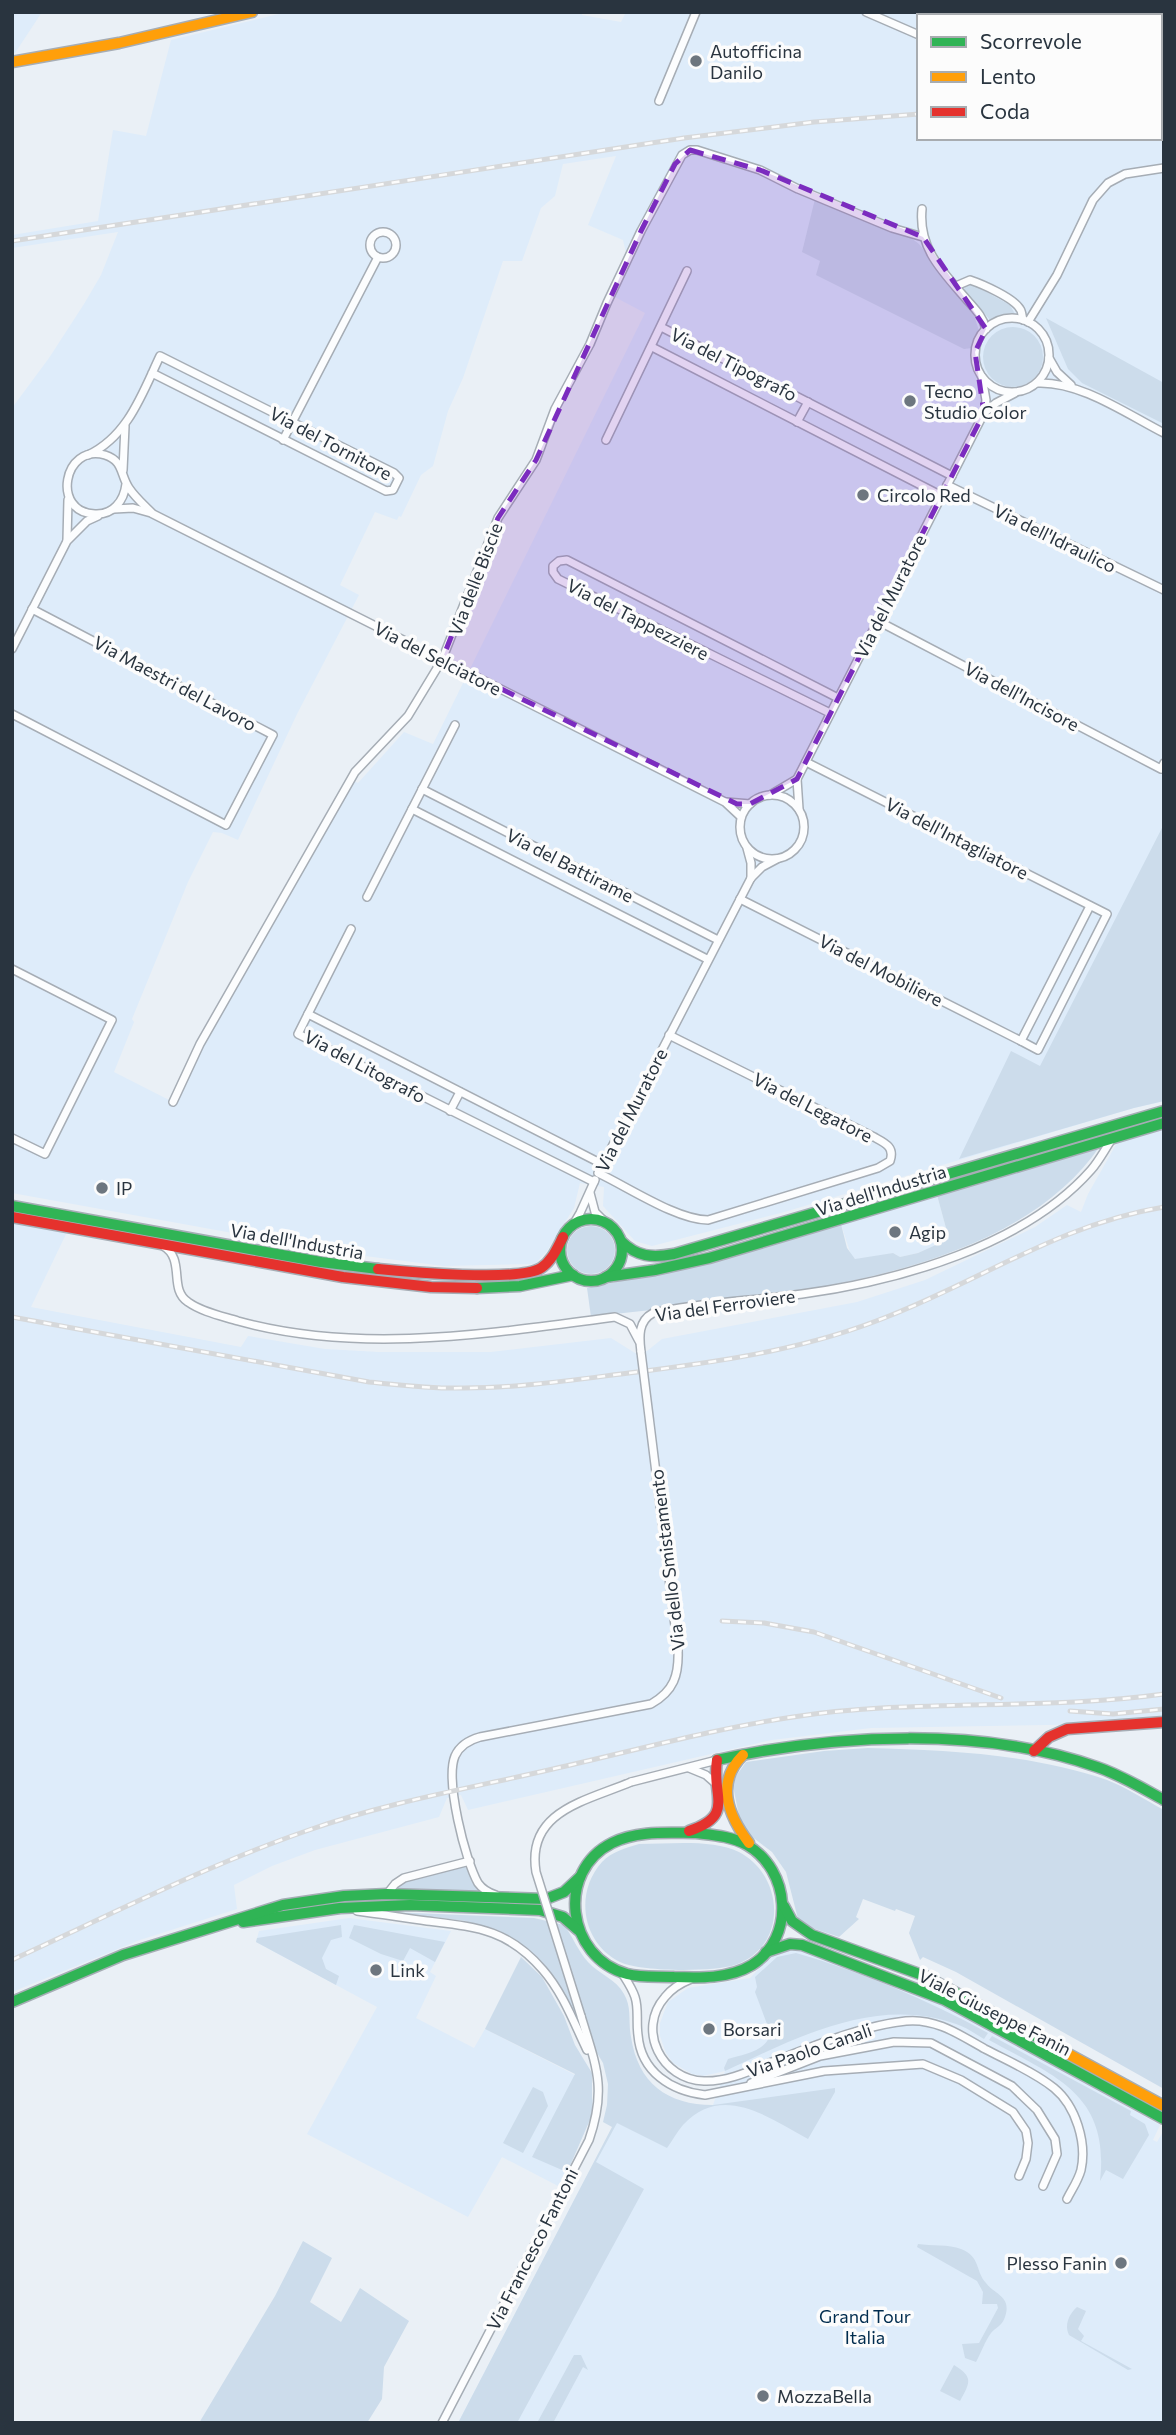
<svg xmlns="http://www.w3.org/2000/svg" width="1176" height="2435" font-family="Commissioner,sans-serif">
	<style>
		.built { fill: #deecfa; fill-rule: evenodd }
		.green { fill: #ccdceb }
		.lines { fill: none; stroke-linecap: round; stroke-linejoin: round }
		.street-casing { stroke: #a6adb5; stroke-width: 10 }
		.fast-casing { stroke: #a6adb5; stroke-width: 13 }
		.slow-casing { stroke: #a6adb5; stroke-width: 13 }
		.jam-casing { stroke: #a6adb5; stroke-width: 13 }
		.street { stroke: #fcfdfe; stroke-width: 7 }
		.fast { stroke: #30b455; stroke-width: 10 }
		.slow { stroke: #ff9f0a; stroke-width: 10 }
		.jam { stroke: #e5322d; stroke-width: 10 }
		.rail-casing { stroke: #d6d8da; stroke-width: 5 }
		.rail { stroke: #fcfcfc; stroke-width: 2.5; stroke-dasharray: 8; stroke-linecap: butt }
		.street-bridge-casing { stroke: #a6adb5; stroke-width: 10; stroke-linecap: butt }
		.street-bridge { stroke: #fcfdfe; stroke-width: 7 }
		.marked { fill: #7b2cbf; fill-opacity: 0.2; stroke: #7b2cbf; stroke-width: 5; stroke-dasharray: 14 9; stroke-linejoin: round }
		.poi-dot { fill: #6d767f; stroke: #fcfcfc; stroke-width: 2.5 }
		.labels { text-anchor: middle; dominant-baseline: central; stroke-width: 7; stroke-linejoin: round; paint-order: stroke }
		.poi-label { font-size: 18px; fill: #29343f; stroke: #fcfcfc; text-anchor: start }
		.street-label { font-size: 18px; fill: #29343f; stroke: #fcfcfc }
		.park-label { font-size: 18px; fill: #002c4e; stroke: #fcfcfc }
	</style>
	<rect width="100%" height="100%" fill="#eaf0f6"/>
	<g class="built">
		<polygon points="12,12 42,12 15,53 12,53"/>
		<path d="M287 12H582V15L621 22 626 12H1164V1101L1134 1108 781 1213 652 1246 635 1241 603 1206 604 1187 580 1183 574 1208 547 1251 535 1264 444 1266 349 1254 12 1193V408L49 358 84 304 101 275 118 232 12 248V235L98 221 113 130 146 136 171 40ZM919 16H1160V138H919ZM616 156 588 225 623 240 627 257 609 294 645 313 433 744 404 732 358 783 352 780 191 1063 173 1102 114 1072 134 1022 132 1019 188 882 213 832 222 833 238 840 297 714 359 595 340 585 375 512 397 520 399 516 401 517 421 475 433 466 448 411 463 378 503 261H522L541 208 555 196 563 164Z"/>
		<polygon points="1164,1129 1164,1718 1108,1724 871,1728 772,1740 468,1810 461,1795 447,1798 439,1817 315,1850 272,1866 234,1885 237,1909 140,1940 12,1992 12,1222 67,1232 31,1307 241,1347 248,1336 325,1349 379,1352 491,1352 611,1338 635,1353 647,1351 662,1339 857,1302 925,1280 1035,1227 1067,1205 1081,1212 1088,1194 1118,1141"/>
		<polygon points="937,1195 949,1239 918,1253 900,1257 893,1253 865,1259 855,1259 851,1255 841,1224"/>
		<polygon points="349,1918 451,1931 430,1972 436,1976 416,2018 474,2048 485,2029 575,2075 593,2100 592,2115 560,2187 502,2157 468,2217 307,2134 377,2007 256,1942 259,1931"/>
		<polygon points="791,1947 811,1952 939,2002 1160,2125 1153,2140 1157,2142 1164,2130 1164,2423 458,2423 620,2113 713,2105 725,2071 703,2076 692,2074 673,2063 666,2053 660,2036 660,2023 668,2002 688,1988 750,1978 774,1953"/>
	</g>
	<g class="green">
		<polygon points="815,199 911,238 919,244 974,315 979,331 972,348 964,349 816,275 820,261 802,252"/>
		<polygon points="970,283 1010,305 1015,314 991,321 965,291 964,288"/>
		<polygon points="1046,318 1164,383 1164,424 1082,383 1068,369"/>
		<circle cx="1013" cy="357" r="30"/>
		<polygon points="1164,824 1164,1101 1134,1108 959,1159 1011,1051 1040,1066"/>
		<path d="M1100 1146C1003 1288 747 1297 591 1317L587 1288 706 1263 841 1224 847 1248 855 1259 893 1253 900 1257 918 1253 949 1239 937 1195Z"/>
		<circle cx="591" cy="1250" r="24"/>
		<path d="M868 1748C948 1750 1031 1754 1107 1780 1126 1787 1145 1800 1164 1810V2089L956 1972 923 1957 920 1960 909 1933 915 1916 896 1909 895 1911 863 1899 856 1917 859 1919 839 1937 809 1927 798 1919 786 1872 772 1852 751 1836 741 1826 733 1786 736 1776 746 1762 824 1751Z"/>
		<path d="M639 1844C669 1844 713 1839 739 1852 785 1876 788 1947 735 1965 713 1972 641 1972 620 1962 582 1943 574 1893 602 1862 611 1852 626 1848 639 1844Z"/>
		<polygon points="464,1867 469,1868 474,1883 482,1892 397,1889 397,1886 409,1880"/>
		<path d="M390 1912 534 1918 564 1925C573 1937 578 1951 588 1962 599 1974 616 1979 624 1994 632 2007 628 2022 631 2037 638 2083 667 2105 713 2105L835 2088V2092L808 2139C768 2117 722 2083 683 2125 677 2132 672 2141 667 2148L617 2123 596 2162 644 2189 517 2423H458L612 2127 603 2122 607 2105 608 2084 603 2063 545 1965 527 1948 500 1932 465 1921Z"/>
		<polygon points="341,1925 342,1937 331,1940 322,1958 326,1969 339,1976 336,1985 256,1942 257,1938"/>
		<polygon points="354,1925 445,1942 435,1962 410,1948 403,1961 381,1954 349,1938"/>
		<path d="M796 1953C863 1972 927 2000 988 2033L984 2039C975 2034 966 2027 956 2024 876 1995 796 2038 725 2071L724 2068 728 2059C743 2054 769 2051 770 2032L755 1992 757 1987 755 1977 777 1957Z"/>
		<polygon points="521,1957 542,1977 564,2016 575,2045 592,2073 592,2115 569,2168 562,2170 532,2157 575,2074 485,2029"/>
		<path d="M992 2036 1131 2111 1130 2115 1145 2124 1149 2135 1123 2179 1106 2170 1100 2181C1110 2093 1054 2076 989 2040Z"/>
		<polygon points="533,2087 543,2092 548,2106 523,2153 503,2143"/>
		<polygon points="303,2241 332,2258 310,2302 341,2322 360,2288 409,2321 384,2367 382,2399 367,2423 199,2423 275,2296"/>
		<path d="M918 2244C931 2246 949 2244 961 2249 981 2257 975 2271 986 2283 995 2295 1012 2296 1005 2317 1002 2326 996 2327 991 2333 985 2341 981 2353 976 2362L965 2358 962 2344 979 2343 998 2308 997 2304H982L983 2292 977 2281 917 2247Z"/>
		<path d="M1077 2307 1086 2311 1078 2329 1084 2336 1081 2341 1132 2369 1128 2370 1069 2335C1064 2325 1069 2314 1077 2307Z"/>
		<polygon points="574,2355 581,2355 588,2370 583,2367 553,2423 537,2423"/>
		<path d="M954 2365C974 2377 970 2383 960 2401L940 2391Z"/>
	</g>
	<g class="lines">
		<g class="street-casing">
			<g id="street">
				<polyline points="866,12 919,35"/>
				<polyline points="960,16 961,12"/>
				<polyline points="659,101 696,12"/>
				<path d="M922 209C918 249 943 272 968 301 976 310 983 317 986 329"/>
				<circle cx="383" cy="245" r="13"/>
				<path d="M956 286 970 280C982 284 1014 298 1020 309 1022 311 1022 317 1023 320"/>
				<circle cx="1012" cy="355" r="37"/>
				<polyline points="1028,322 1057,275 1093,200 1108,183 1125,174 1164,168"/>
				<polyline points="661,327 952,476"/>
				<polyline points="652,347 942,496"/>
				<polyline points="1049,358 1057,372 1071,385"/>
				<path d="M1037 383C1080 381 1125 413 1164 433"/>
				<polyline points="984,413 996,403 1015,393"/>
				<polyline points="797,422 808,402"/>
				<polyline points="283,440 378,257"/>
				<polyline points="606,440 687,271"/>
				<path d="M88 455C128 436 142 394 160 356L394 473 399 478 393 490 386 491 152 373"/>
				<polyline points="123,470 125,426"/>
				<path d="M126 484C124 501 113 515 95 514 51 513 63 443 105 455 124 461 120 475 129 488 135 497 143 504 151 512"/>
				<polyline points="947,485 1164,590"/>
				<polyline points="114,509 133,508 151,513 725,802 741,817"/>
				<polyline points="67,540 68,500"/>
				<polyline points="878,621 1161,769 1164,763"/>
				<polyline points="12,649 67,541 87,521 98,516"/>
				<polyline points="830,713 558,579 553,572 553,566 559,561 567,560 838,698"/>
				<polyline points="12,714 226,825 273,735 32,609"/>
				<polyline points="806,762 1107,914 1038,1050 1021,1041"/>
				<polyline points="422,789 718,940"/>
				<circle cx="772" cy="827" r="32"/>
				<polyline points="770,795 797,779"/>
				<polyline points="726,802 750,804"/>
				<polyline points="412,809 707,959"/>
				<polyline points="799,809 797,779 984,413 986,400 982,377"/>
				<polyline points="747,848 751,863 751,878"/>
				<polyline points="367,897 455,725"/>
				<polyline points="740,899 1021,1041 1090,906"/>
				<polyline points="12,969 112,1020 45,1154 12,1138"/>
				<polyline points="308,1014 351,929"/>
				<polyline points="173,1102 200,1044 355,772 408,716 442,660 498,518 536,460 555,409 590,344 607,303 641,231 682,155 690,150 697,150 760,170 798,189 892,228 923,237"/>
				<polyline points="450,1111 460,1092"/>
				<polyline points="602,1166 751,878 762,867 777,859"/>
				<path d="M598 1173C628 1187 677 1220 708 1220L878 1168 890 1161C895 1147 885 1143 874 1137L669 1035"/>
				<polyline points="594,1182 298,1034 308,1014 602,1164"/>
				<polyline points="590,1193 595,1212 604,1221"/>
				<polyline points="573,1225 580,1213 595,1180"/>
				<path d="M163 1246C186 1259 168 1289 188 1302 202 1312 222 1316 238 1321 361 1355 491 1333 615 1317L630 1324 639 1341"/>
				<path d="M641 1352C639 1337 638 1321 653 1313 701 1302 753 1301 802 1294 898 1281 1024 1246 1091 1170 1099 1161 1105 1149 1112 1139"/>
				<polyline points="689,1768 706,1775 715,1783"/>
				<polyline points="631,1782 717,1760"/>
				<polyline points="387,1894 395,1884 404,1878 470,1861"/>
				<path d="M496 1895C489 1893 483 1890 478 1883 465 1860 445 1780 455 1756 460 1745 469 1740 480 1737L651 1704C674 1691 679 1675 678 1650"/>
				<path d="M357 1911C381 1914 404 1918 427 1921 476 1927 508 1929 543 1970 563 1993 574 2023 587 2050"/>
				<path d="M622 1973C627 1981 632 1988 635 1997 639 2009 636 2022 638 2035 641 2072 671 2091 705 2095L824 2071 923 2064 961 2080 1013 2112 1026 2131 1028 2143 1026 2159 1019 2176"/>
				<path d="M691 1979C681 1983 672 1988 665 1997 636 2030 662 2080 704 2081 730 2082 756 2068 780 2059 821 2043 862 2026 906 2021 936 2018 960 2035 985 2049 1008 2061 1034 2072 1054 2088 1076 2106 1087 2143 1081 2170 1078 2181 1072 2189 1067 2199"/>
				<polyline points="751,2083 820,2056 894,2042 931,2043 1012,2086 1037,2110 1055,2139 1057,2154 1043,2186"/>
				<path d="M442 2423 589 2140C607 2088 596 2066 581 2016"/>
			</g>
		</g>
		<g class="fast-casing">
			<g id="fast">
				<polyline points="12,1206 321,1262 378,1269"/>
				<circle cx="591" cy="1250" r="31"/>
				<path d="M621 1241C637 1257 652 1258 674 1254L1164 1111"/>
				<polyline points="606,1277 655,1270 709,1258 1164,1123"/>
				<polyline points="477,1288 520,1286 573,1275"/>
				<path d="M717 1760C834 1734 982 1726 1097 1767 1121 1775 1142 1788 1164 1800"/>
				<path d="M696 1833C713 1835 731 1836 747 1845 790 1870 796 1937 752 1965 729 1979 699 1978 674 1977 658 1976 642 1978 627 1974 566 1957 556 1871 612 1843 637 1830 669 1833 696 1833Z"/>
				<polyline points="784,1906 792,1921 812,1935 925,1976 1061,2050"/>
				<polyline points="243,1922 340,1908 410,1905 540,1910 563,1917 578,1930"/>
				<polyline points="766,1952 790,1944 802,1945 945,2000 1164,2119"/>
				<polyline points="12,2002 123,1955 283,1905 344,1896 387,1894 546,1899 564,1892 580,1877"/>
			</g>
		</g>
		<g class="slow-casing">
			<g id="slow">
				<polyline points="12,62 119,43 252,12"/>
				<path d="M743 1755C715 1783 728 1815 749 1843"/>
				<polyline points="1061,2050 1164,2106"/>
			</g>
		</g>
		<g class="jam-casing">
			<g id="jam">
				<polyline points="12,1217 343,1277 431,1287 477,1288"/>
				<path d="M378 1269C408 1272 519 1282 541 1268 552 1261 557 1248 563 1237"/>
				<polyline points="1034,1751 1049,1737 1067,1729 1164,1722"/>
				<path d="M689 1831C736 1815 711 1796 717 1760"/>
			</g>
		</g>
		<use href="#street" class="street"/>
		<use href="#fast" class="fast"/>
		<use href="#slow" class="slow"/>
		<use href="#jam" class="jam"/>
		<g class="rail-casing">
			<g id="rail">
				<polyline points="1160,96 1164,96"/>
				<polyline points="12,241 684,138 814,122 919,114"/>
				<path d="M12 1317 369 1382C400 1385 432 1389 464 1388 522 1388 579 1379 637 1372 724 1361 808 1349 889 1316 983 1279 1061 1224 1164 1207"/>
				<polyline points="722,1621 764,1623 814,1632 1001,1698"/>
				<polyline points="1070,1711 1113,1714 1164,1709"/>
				<path d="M12 1960C110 1915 207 1865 309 1830 388 1802 471 1788 553 1769 633 1751 712 1729 793 1717 916 1698 1041 1711 1164 1694"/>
			</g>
		</g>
		<use href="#rail" class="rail"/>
		<g class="street-bridge-casing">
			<g id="street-bridge">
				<polyline points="641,1352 678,1650"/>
				<path d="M581 2016 536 1872C526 1811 586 1801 631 1782"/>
			</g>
		</g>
		<use href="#street-bridge" class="street-bridge"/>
	</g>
	<path class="marked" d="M690 150 760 170 923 237 986 329 975 352 984 413 797 779 750 804H737L442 660 498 518 536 460 641 231 675 164Z"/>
	<g class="poi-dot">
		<circle cx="696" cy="61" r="7"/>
		<circle cx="910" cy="401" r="7"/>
		<circle cx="863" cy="495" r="7"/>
		<circle cx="102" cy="1188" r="7"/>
		<circle cx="895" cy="1232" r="7"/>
		<circle cx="376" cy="1970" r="7"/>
		<circle cx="709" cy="2029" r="7"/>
		<circle cx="1121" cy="2263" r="7"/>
		<circle cx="763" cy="2396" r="7"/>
	</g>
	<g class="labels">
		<g class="poi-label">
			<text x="710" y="51">Autofficina<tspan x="710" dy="21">Danilo</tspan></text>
			<text x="924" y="391">Tecno<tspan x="924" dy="21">Studio Color</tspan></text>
			<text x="877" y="495">Circolo Red</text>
			<text x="116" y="1188">IP</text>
			<text x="909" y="1232">Agip</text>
			<text x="390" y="1970">Link</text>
			<text x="723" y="2029">Borsari</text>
			<text x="1107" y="2263" text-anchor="end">Plesso Fanin</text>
			<text x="777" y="2396">MozzaBella</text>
		</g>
		<g class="street-label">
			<text transform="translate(734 364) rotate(27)">Via del Tipografo</text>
			<text transform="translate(331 443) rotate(28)">Via del Tornitore</text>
			<text transform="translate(1055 538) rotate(26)">Via dell'Idraulico</text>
			<text transform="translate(475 579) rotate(-69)">Via delle Biscie</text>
			<text transform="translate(890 596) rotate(-63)">Via del Muratore</text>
			<text transform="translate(638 619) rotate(27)">Via del Tappezziere</text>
			<text transform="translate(438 658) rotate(27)">Via del Selciatore</text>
			<text transform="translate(175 683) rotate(28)">Via Maestri del Lavoro</text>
			<text transform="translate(1022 696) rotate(28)">Via dell'Incisore</text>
			<text transform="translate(957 838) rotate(27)">Via dell'Intagliatore</text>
			<text transform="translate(570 865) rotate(27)">Via del Battirame</text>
			<text transform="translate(881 970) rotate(27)">Via del Mobiliere</text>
			<text transform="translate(365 1066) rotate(28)">Via del Litografo</text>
			<text transform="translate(813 1107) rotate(27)">Via del Legatore</text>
			<text transform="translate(631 1110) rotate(-63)">Via del Muratore</text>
			<text transform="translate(881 1190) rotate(-17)">Via dell'Industria</text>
			<text transform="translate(297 1241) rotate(10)">Via dell'Industria</text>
			<text transform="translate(725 1305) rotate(-8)">Via del Ferroviere</text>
			<text transform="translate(667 1560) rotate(-97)">Via dello Smistamento</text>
			<text transform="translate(995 2012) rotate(27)">Viale Giuseppe Fanin</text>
			<text transform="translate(809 2050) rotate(-19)">Via Paolo Canali</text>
			<text transform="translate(532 2249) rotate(-63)">Via Francesco Fantoni</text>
		</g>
		<g class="park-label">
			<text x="865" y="2316">Grand Tour<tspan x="865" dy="21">Italia</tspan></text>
		</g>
	</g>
	<rect width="1176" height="2435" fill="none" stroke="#29343f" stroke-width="28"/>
	<rect x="917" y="14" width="245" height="126" fill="#fcfcfc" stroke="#a8acb0" stroke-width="2"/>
	<rect x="931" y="37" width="35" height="10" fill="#30b455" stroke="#a8acb0" stroke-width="2"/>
	<text x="980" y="49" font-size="21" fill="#29343f">Scorrevole</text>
	<rect x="931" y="72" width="35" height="10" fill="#ff9f0a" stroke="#a8acb0" stroke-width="2"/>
	<text x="980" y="84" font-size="21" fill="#29343f">Lento</text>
	<rect x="931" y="107" width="35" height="10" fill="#e5322d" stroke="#a8acb0" stroke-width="2"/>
	<text x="980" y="119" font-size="21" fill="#29343f">Coda</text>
</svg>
